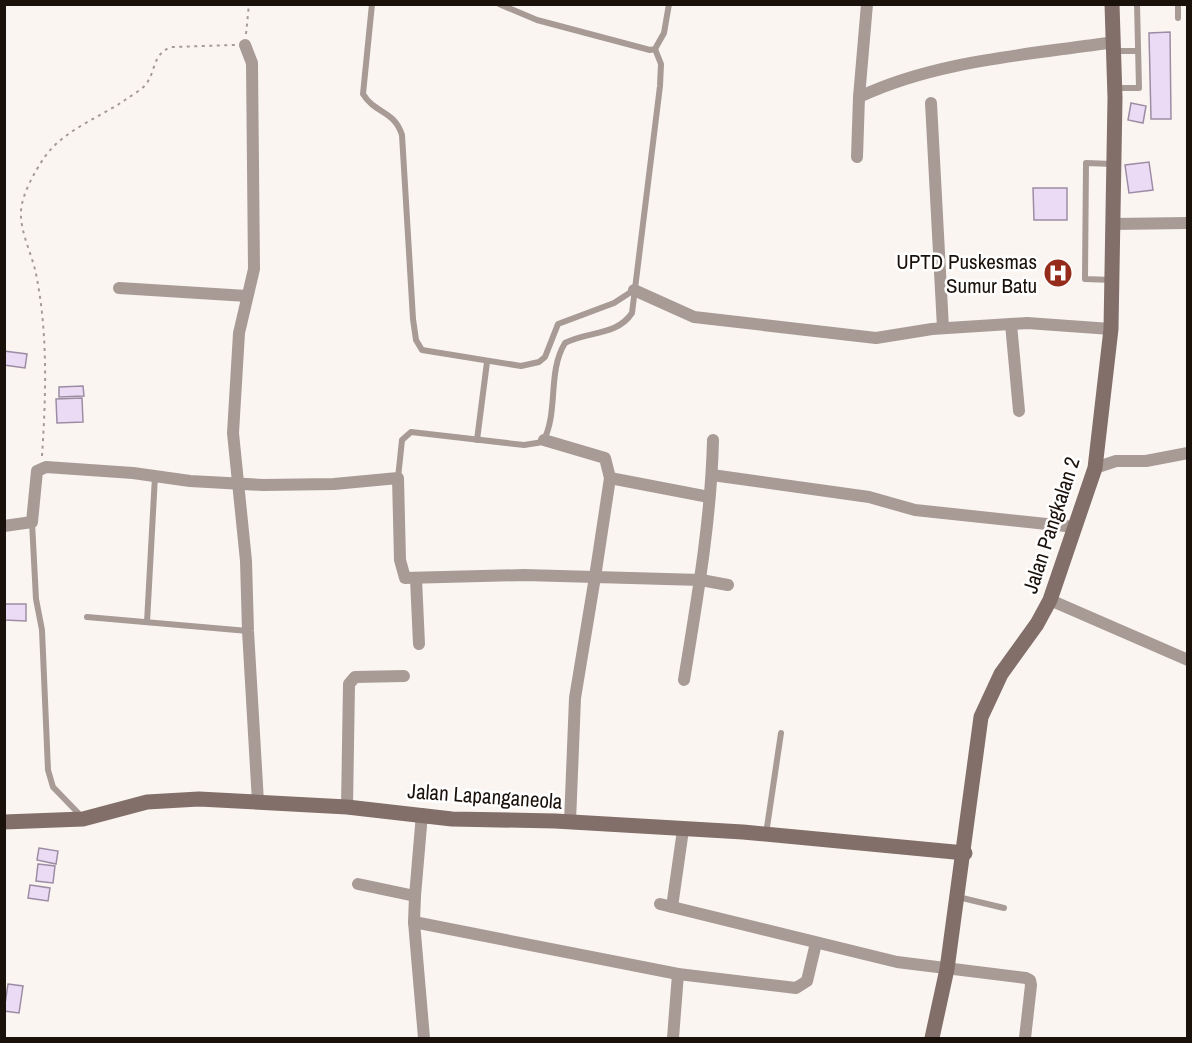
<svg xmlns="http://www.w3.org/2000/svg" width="1192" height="1043" font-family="'Archivo Narrow',sans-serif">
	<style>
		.building { fill: #ecdbf4; stroke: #9d8da4; stroke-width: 1.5 }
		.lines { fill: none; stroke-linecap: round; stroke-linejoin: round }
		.path { stroke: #a39b97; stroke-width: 2; stroke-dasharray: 3 4.5; stroke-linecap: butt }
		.lane { stroke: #a89b96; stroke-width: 6 }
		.street { stroke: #a89b96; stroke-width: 12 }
		.secondary { stroke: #826f69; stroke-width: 15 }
		.labels { text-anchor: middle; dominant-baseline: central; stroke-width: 5; stroke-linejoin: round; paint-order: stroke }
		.poi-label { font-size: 21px; fill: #1b110b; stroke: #fff; text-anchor: end }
		.street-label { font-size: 21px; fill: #1b110b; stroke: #fff }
	</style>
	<rect width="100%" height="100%" fill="#fbf5f2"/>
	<g class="building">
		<polygon points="1170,32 1171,119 1151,119 1149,33"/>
		<polygon points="1131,103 1146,106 1143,123 1128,120"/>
		<polygon points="1149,162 1153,190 1129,193 1125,165"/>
		<polygon points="1033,188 1067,188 1067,220 1034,220"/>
		<polygon points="4,351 27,354 25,368 4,365"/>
		<polygon points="83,386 84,396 59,397 59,387"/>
		<polygon points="82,398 83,422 57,423 56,399"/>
		<polygon points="5,604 26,604 26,621 5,620"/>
		<polygon points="39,848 58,851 56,864 37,860"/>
		<polygon points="38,864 55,866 53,883 36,881"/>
		<polygon points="30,885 50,888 48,901 28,898"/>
		<polygon points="8,984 23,986 19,1013 4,1011"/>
	</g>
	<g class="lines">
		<g class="path">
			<polyline points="246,34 249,4"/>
			<path d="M42 456C46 396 48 332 36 274 32 254 20 232 21 212 21 196 35 171 44 158 63 130 99 118 125 100 132 95 142 90 147 83 156 69 153 54 171 47L235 45"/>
		</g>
		<g class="lane">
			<path d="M372 4 363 94C375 114 394 110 402 135L413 319 416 340 422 350 521 366 539 362 545 357 558 324 614 303 634 290"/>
			<polyline points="499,4 537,20 650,50 655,49 664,33 669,4"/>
			<polyline points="1178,4 1178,18"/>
			<polyline points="1115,51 1138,51"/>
			<polyline points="1115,88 1139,88 1137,4"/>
			<polyline points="1112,280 1085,279 1086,163 1113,164"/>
			<polyline points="477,440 487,362"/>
			<path d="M398 478 402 440 411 432 524 445 543 442C559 412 547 372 565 343 587 331 617 336 632 313L660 86 661 64 655 49"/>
			<polyline points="32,522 36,599 42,630 48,770 53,787 82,817"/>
			<polyline points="87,617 248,631"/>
			<polyline points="147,622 155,476"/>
			<polyline points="766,834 781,733"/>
			<polyline points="958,897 1004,908"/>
		</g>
		<g class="street">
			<polyline points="245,45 252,63 254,269 239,333 233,433 246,561 248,631 258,802"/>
			<path d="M859 97C937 60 1028 55 1114 42"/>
			<polyline points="931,103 943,328"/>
			<polyline points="857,157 859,97 867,4"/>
			<polyline points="1113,224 1188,223"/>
			<polyline points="119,288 247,296"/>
			<polyline points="634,290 694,317 876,338 932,329 1027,323 1111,329"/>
			<polyline points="1011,324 1019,411"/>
			<polyline points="1095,468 1116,461 1146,461 1188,453"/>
			<polyline points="712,475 869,497 915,510 1075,527"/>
			<polyline points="610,478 709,497"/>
			<polyline points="4,526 32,522 37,471 46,467 133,473 190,481 263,485 334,484 398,478 400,560 405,578 524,575 595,577 610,478 605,458 544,440"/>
			<polyline points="416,579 419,644"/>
			<polyline points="1050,600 1188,660"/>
			<path d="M684 680C697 600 711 521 713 440"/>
			<polyline points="347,807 349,684 355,677 404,676"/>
			<polyline points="570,822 575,698 595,577 701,580 728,585"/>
			<polyline points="358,884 415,896 414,922 678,974 796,988 807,981 816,943"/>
			<polyline points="415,896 422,814"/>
			<polyline points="660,904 897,962 1026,978 1030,980 1031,985 1025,1038"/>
			<polyline points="672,907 683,830"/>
			<polyline points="414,922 424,1038"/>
			<polyline points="673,1038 678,974"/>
		</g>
		<g class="secondary">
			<polyline points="4,822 83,819 147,802 199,799 347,807 452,819 555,821 743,832 965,853"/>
			<polyline points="932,1038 947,969 981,717 1001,674 1037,624 1050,600 1095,468 1111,329 1115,98 1112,4"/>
		</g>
	</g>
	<defs>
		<g id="hospital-disc" transform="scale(1.5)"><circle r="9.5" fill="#952b1a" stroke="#fff"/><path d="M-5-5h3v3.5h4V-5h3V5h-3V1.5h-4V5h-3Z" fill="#fff"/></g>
	</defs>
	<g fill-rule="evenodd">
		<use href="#hospital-disc" x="1058" y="273"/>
	</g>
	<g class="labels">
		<g class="poi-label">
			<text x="1037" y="261">UPTD Puskesmas<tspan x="1037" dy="24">Sumur Batu</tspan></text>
		</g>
		<g class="street-label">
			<text transform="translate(1051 525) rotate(-72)">Jalan Pangkalan 2</text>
			<text transform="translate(485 796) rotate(4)">Jalan Lapanganeola</text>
		</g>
	</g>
	<rect width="1192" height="1043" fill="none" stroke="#1b110b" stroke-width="12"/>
</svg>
